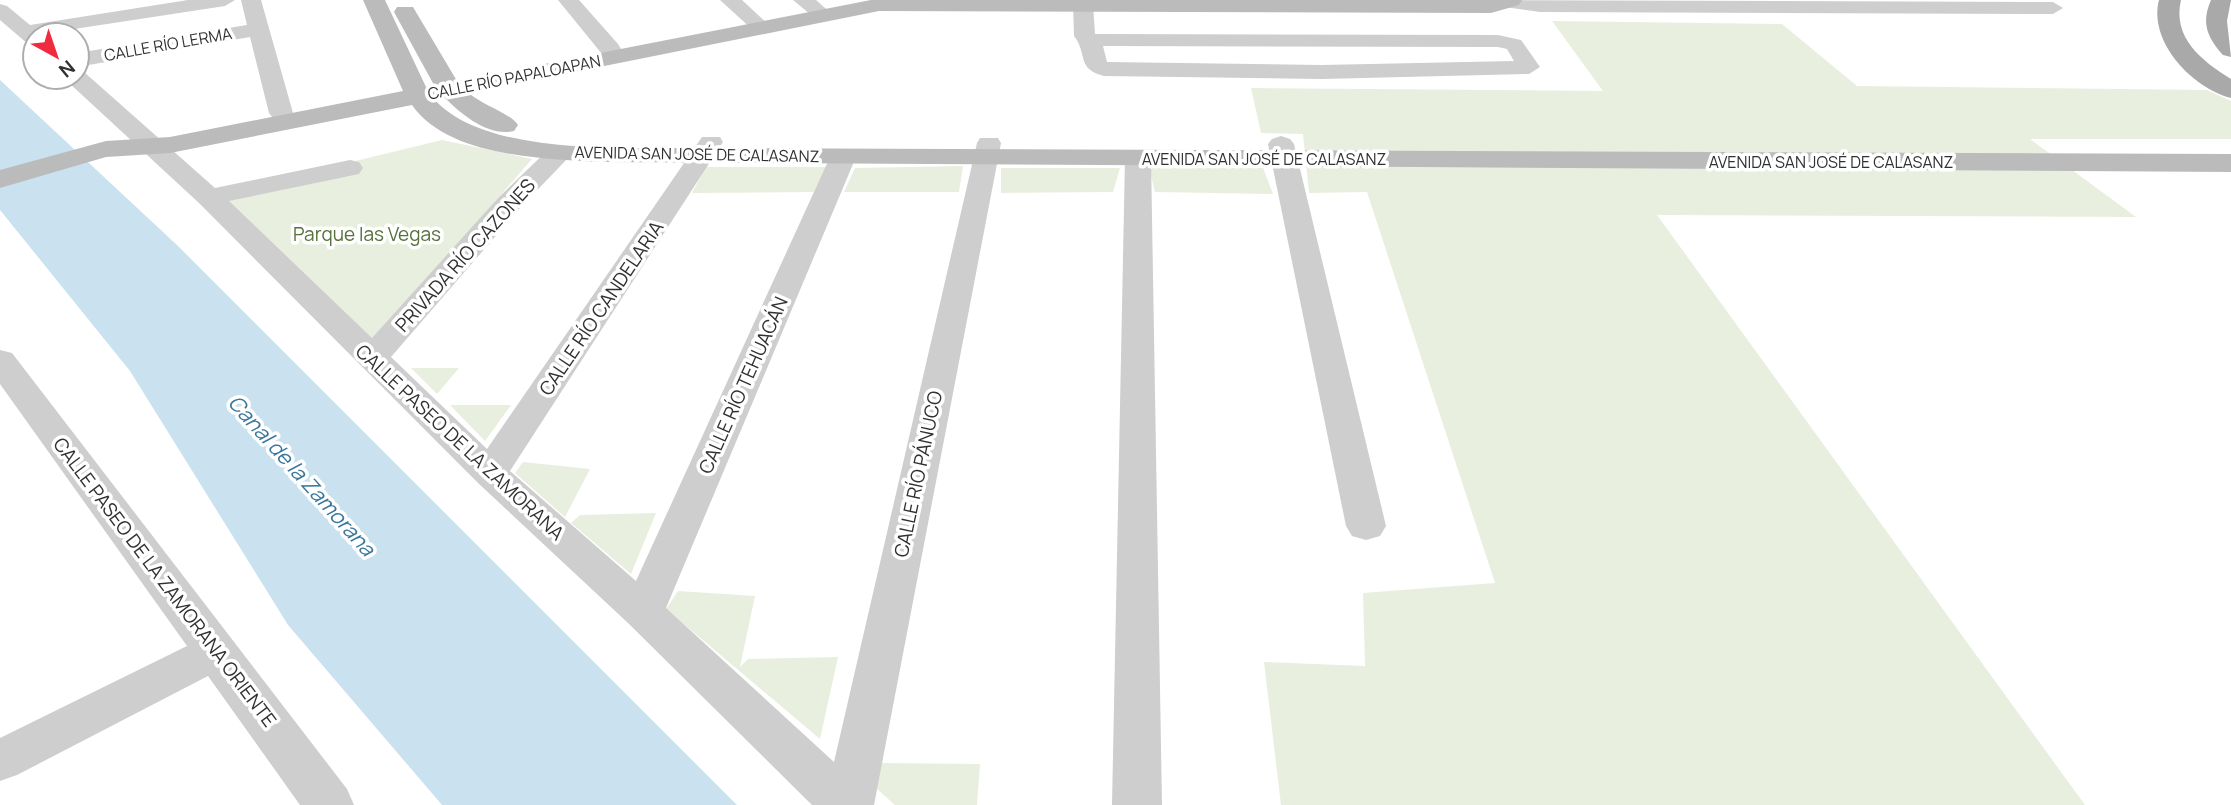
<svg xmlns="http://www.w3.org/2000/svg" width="2231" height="805" font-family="Manrope,sans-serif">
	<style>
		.green { fill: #e8efdf }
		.water { fill: #cae2ef }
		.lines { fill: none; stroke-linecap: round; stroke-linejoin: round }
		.street { fill: #cecece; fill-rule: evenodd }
		.secondary { fill: #bbb; fill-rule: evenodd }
		.primary { fill: #a9a9a9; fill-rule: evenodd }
		.labels { text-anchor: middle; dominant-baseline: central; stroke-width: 7; stroke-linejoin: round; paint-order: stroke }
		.far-street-label { font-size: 16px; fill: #313131; stroke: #fff }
		.park-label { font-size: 19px; fill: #56713b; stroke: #fff }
		.street-label { font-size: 19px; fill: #313131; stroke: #fff }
		.water-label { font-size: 21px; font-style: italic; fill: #39779a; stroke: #fff }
	</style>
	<rect width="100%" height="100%" fill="#fff"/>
	<g class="green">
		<polygon points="1552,21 1782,24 1857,86 2207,90 2231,101 2231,139 2030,139 2136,217 1657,215 2085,805 1281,805 1264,662 1365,666 1363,593 1495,583 1367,192 1309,193 1303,134 1261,133 1251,88 1603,91"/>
		<polygon points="442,140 532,159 374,340 215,195"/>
		<polygon points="963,166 959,192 844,192 855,168"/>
		<polygon points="706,167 826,167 814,192 692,193"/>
		<polygon points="1001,168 1120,168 1113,192 1001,193"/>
		<polygon points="1149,168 1263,168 1273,194 1155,192"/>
		<polygon points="411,368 459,368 437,394"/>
		<polygon points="450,405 511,405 485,441"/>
		<polygon points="523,462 590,469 565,517 515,473"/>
		<polygon points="656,513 631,574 571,523 580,515"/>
		<polygon points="678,591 755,596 740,667 748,659 838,657 820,739 666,609"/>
		<polygon points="881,763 980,764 977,805 895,805 876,788"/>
	</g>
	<polygon class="water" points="0,80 178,246 737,805 442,805 288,625 130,371 0,210"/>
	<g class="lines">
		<g class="street">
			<polygon points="188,0 235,0 225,6 35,35 35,46 28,44 0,20 0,4 7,6 30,25"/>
			<polygon points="241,0 261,0 293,113 289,118 273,118 269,113 250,37 77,67 77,53 247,25"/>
			<polygon points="558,0 579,0 618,44 621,49 618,54 602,54"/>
			<polygon points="720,0 742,0 771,27 761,33 754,31"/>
			<polygon points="793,0 816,0 833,15 830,19 816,19"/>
			<path d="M1076 0H1090L1093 4 1095 34 1498 35 1521 40 1540 67 1529 74 1322 79 1104 76C1076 69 1088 54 1074 36L1073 4ZM1103 46 1498 47 1507 49 1514 61 1322 65 1107 62Z"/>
			<polygon points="1487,0 2053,2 2063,8 2053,14 1540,12 1497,6"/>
			<polygon points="77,71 84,72 215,188 350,160 359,162 363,168 359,174 229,201 372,338 499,197 551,147 569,147 573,152 569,157 519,209 391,357 487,449 702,137 720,137 723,142 510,471 636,581 830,157 834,152 852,152 856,157 666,608 834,762 977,143 980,138 998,138 1001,143 874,805 812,805 628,623 477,482 199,203 68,82 65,77 77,77"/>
			<polygon points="1281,136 1290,139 1294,144 1386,526 1380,536 1366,540 1352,536 1346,526 1268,144 1272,139"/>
			<polygon points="1138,150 1147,153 1151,158 1162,805 1112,805 1125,158 1129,153"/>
			<polygon points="0,350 12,353 347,789 354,805 300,805 208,676 17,775 0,781 0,738 187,646 0,384"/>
		</g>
		<path class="secondary" d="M363 0H385L426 87 434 85 394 12 397 7H413L457 81 871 0H1522L1519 5 1491 13 879 11 469 93C482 105 510 113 518 125L514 131C489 137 462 115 445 98L435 100C487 157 630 147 702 148L2231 154V172L603 162C545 159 448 157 412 105L170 153 106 157 0 188V170L106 141 170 137 403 91Z"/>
		<g class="primary">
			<path d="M2159 0H2181C2172 38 2202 61 2231 79V98C2192 88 2148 41 2159 0Z"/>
			<path d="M2211 0H2231L2227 21 2231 57 2223 55C2207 37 2201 23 2211 0Z"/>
		</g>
	</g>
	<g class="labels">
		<g class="far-street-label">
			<text transform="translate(168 44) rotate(-10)">CALLE RÍO LERMA</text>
			<text transform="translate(514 77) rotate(-11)">CALLE RÍO PAPALOAPAN</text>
			<text transform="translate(697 154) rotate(1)">AVENIDA SAN JOSÉ DE CALASANZ</text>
			<text x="1264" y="159">AVENIDA SAN JOSÉ DE CALASANZ</text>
			<text x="1831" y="162">AVENIDA SAN JOSÉ DE CALASANZ</text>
		</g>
		<g class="park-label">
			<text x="367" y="234">Parque las Vegas</text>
		</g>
		<g class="street-label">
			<text transform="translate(465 255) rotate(-48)">PRIVADA RÍO CAZONES</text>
			<text transform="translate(601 308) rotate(-56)">CALLE RÍO CANDELARIA</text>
			<text transform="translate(743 385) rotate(-66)">CALLE RÍO TEHUACÁN</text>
			<text transform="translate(460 442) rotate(43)">CALLE PASEO DE LA ZAMORANA</text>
			<text transform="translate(918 474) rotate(-78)">CALLE RÍO PÁNUCO</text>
			<text transform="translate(165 582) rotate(53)">CALLE PASEO DE LA ZAMORANA ORIENTE</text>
		</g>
		<g class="water-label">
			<text transform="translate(302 475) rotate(48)">Canal de la Zamorana</text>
		</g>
	</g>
	<g transform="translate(56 56) rotate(140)"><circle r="33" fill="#ffffff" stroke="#adadad" stroke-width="2"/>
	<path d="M0-5L12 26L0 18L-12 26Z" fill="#f02b40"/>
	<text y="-10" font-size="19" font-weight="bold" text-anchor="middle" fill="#313131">N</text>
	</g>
</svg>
